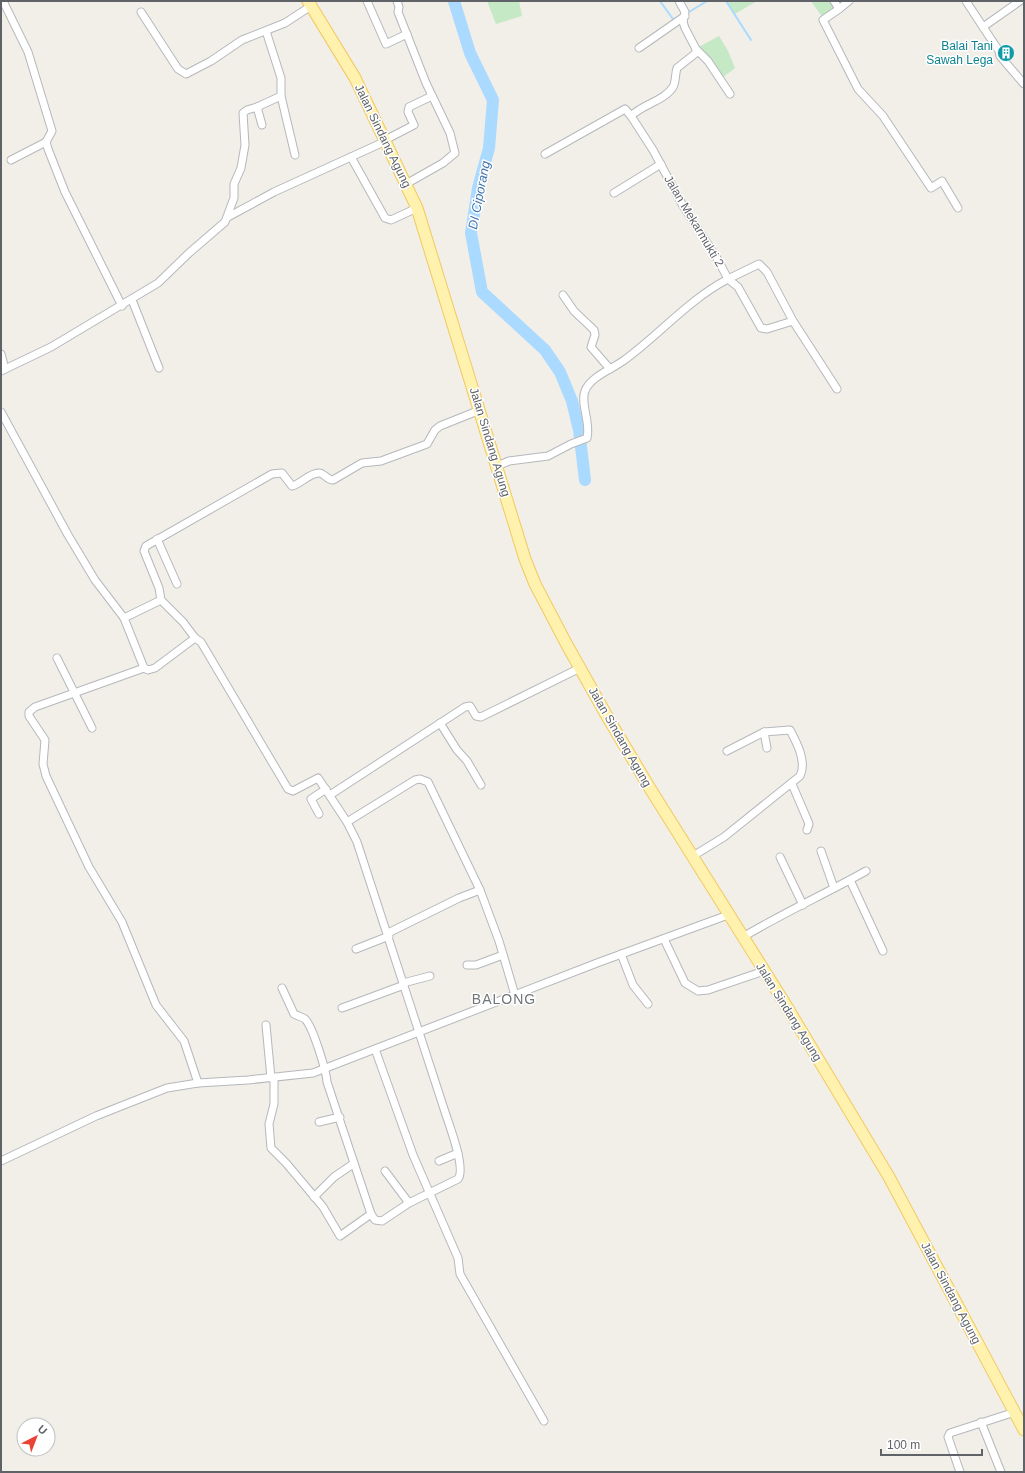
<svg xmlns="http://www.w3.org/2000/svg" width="1025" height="1473" font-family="Arial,sans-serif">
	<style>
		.green { fill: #c5e8c5 }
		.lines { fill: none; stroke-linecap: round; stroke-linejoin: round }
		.stream { stroke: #aadaff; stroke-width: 2 }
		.river { stroke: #aadaff; stroke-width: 12 }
		.minor-casing { stroke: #b5b8bc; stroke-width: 9 }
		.primary-casing { stroke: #f2c960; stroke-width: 13 }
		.minor { stroke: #fff; stroke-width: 7 }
		.primary { stroke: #fff2af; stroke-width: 11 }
		.labels { text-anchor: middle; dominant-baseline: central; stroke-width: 3; stroke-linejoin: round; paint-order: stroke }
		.culture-label { font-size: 12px; fill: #0d838f; stroke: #fff; text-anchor: end }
		.street-label { font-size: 12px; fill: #5f6368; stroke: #fff }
		.water-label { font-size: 13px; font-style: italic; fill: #4174aa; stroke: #fff }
		.quarter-label { font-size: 14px; letter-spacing: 1px; fill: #70757a; stroke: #fff }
	</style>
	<rect width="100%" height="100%" fill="#f1efe8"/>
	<g class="green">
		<polygon points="487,1 519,1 522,16 496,24"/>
		<polygon points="727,1 757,1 735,14"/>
		<polygon points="811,1 846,1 823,18"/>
		<polygon points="719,36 728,51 735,68 722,78 697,48"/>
	</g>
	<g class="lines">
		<g class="stream">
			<polyline points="660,1 673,19 675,20"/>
			<polyline points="726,1 751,40"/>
			<polyline points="689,12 707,1"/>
		</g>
		<polyline class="river" points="454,1 470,53 493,100 489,148 478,188 471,233 482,292 545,350 560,372 572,401 579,430 585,480"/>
		<g class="minor-casing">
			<g id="minor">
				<polyline points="3,1 28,52 52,131 46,142 48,149 65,192 122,306"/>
				<polyline points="367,1 386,44 407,34"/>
				<polyline points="397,1 399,7 398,12 426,83 450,133 455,153 443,163 406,184"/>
				<polyline points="834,1 839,9 849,1"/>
				<polyline points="966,1 983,27 1020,1"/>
				<polyline points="839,9 823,20 858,89 883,116 931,188 942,181 958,208"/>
				<polyline points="141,12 178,69 186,74 211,61 242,40 285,23 311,6"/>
				<polyline points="983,27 999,51 1000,56 1024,84"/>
				<polyline points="266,31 281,78 281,96 295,155"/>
				<polyline points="639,48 685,16"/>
				<polyline points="696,49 708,61 730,94"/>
				<polyline points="262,125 257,107 281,96"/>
				<polyline points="385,140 414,125 408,112 409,107 432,96"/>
				<polyline points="545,154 625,109 631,116"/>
				<polyline points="351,157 385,218 391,220 417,208"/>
				<polyline points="11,160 46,142"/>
				<polyline points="614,193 661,164"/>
				<polyline points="228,217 274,192 386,141"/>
				<polyline points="563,295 574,311 594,330 595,335 591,347 610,369"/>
				<polyline points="132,300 159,368"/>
				<polyline points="793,321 767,272 759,264 728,279 738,287 761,328 767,329 793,321 837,389"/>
				<polyline points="1,354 5,369"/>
				<polyline points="1,371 51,347 158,283 189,253 225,222 234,198 234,184 241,168 245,145 243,113 247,110 257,107"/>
				<polyline points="1,412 68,535 95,580 124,618"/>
				<path d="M497 466 509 461 548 456 571 444 587 438C591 423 580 403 585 391 590 377 612 369 623 361 659 335 688 300 728 279L718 260 682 204 653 150 631 116C643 104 664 101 673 87 676 82 675 74 677 68L696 53V49L685 28 683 22 685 12 679 1"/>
				<polyline points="157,539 177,584"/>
				<polyline points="161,600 183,622 195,638"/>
				<polyline points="57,658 92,728"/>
				<path d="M144 668 148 670 155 668 195 638 201 642 288 789 293 791 318 778 347 822 357 842 446 1115C450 1127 466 1169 458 1179L409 1203 382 1221 375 1220 371 1214"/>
				<polyline points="440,723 457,750 467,761 481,785"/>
				<polyline points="727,751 764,732 767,748"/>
				<polyline points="792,784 807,819 809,824 807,830"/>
				<polyline points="330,795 465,707 470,706 476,716 481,717 580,668"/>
				<polyline points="319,814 311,799 326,789"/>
				<polyline points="347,822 415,780 420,779 428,782 480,890 499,941 515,995"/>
				<polyline points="821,851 834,888"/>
				<path d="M693 856 724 837 800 776C807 762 797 743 790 730L764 732"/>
				<polyline points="780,857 803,905"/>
				<polyline points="850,880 883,951"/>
				<polyline points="388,933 459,898 480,890"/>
				<path d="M743 937C783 913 825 894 866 871"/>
				<polyline points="664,939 685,983 698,991 708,990 764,971"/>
				<polyline points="356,949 389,936"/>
				<polyline points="621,954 633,985 648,1004"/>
				<polyline points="467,965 476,965 503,955"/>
				<polyline points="403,983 430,976"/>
				<polyline points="342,1008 404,985"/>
				<polyline points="266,1025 271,1078"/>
				<polyline points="375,1049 413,1155 458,1258 460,1274 544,1421"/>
				<path d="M274 1078V1104L269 1124 271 1148 286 1163 323 1207 340 1236 371 1214 327 1082C326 1070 313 1027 305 1019 302 1017 298 1016 294 1014L282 988"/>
				<path d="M198 1083 184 1041 156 1005 122 922 89 867 46 776 43 764 45 740 29 716V712L35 707 144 668 124 618 161 600 159 588 144 551 146 546 272 474 282 473 292 486C301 484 309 473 319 473 324 473 327 480 333 480L362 463 381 461 427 444 435 430 440 426 480 410"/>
				<polyline points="319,1122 340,1117"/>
				<polyline points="1,1161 96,1116 167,1088 198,1083 248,1080 313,1073 597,963 728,915"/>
				<polyline points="439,1161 458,1153"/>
				<polyline points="385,1171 409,1203"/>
				<polyline points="314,1197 334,1177 353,1164"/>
				<polyline points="981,1422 1001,1472"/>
				<polyline points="960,1472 948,1437 950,1433 1015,1412"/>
			</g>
		</g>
		<g class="primary-casing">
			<polyline id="primary" points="308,1 355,78 417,208 525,559 535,584 567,645 608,718 651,790 787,1007 889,1177 1024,1430"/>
		</g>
		<use href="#minor" class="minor"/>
		<use href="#primary" class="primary"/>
	</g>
	<defs>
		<g id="building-disc" transform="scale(0.9)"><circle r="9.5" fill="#0f9aa8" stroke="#fff"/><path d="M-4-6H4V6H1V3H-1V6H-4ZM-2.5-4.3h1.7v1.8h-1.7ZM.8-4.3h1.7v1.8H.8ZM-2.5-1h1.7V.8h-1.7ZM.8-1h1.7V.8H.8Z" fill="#fff"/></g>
	</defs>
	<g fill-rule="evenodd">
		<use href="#building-disc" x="1006" y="53"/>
	</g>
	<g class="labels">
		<g class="culture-label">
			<text x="993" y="46">Balai Tani<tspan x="993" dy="14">Sawah Lega</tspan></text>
		</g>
		<g class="street-label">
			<text transform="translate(383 136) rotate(64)">Jalan Sindang Agung</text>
			<text transform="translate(694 221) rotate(59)">Jalan Mekarmukti 2</text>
			<text transform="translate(490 442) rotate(73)">Jalan Sindang Agung</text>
			<text transform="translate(620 737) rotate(60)">Jalan Sindang Agung</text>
			<text transform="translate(789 1012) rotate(58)">Jalan Sindang Agung</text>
			<text transform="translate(951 1293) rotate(62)">Jalan Sindang Agung</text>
		</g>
		<g class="water-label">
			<text transform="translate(479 195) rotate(-79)">DI Ciporang</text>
		</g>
		<g class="quarter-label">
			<text x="504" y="999">BALONG</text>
		</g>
	</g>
	<rect width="1025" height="1473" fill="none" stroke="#5f6368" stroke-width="4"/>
	<g transform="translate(36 1437) rotate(42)"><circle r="19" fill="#ffffff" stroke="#bfc1c3"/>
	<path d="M0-3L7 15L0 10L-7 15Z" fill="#ea4335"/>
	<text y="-6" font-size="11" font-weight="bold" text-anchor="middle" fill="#5f6368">U</text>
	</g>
	<path d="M881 1449v6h101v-6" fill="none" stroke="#5f6368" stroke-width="2"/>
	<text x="887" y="1449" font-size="12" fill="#5f6368" stroke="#ffffff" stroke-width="3" paint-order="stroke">100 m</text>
</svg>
